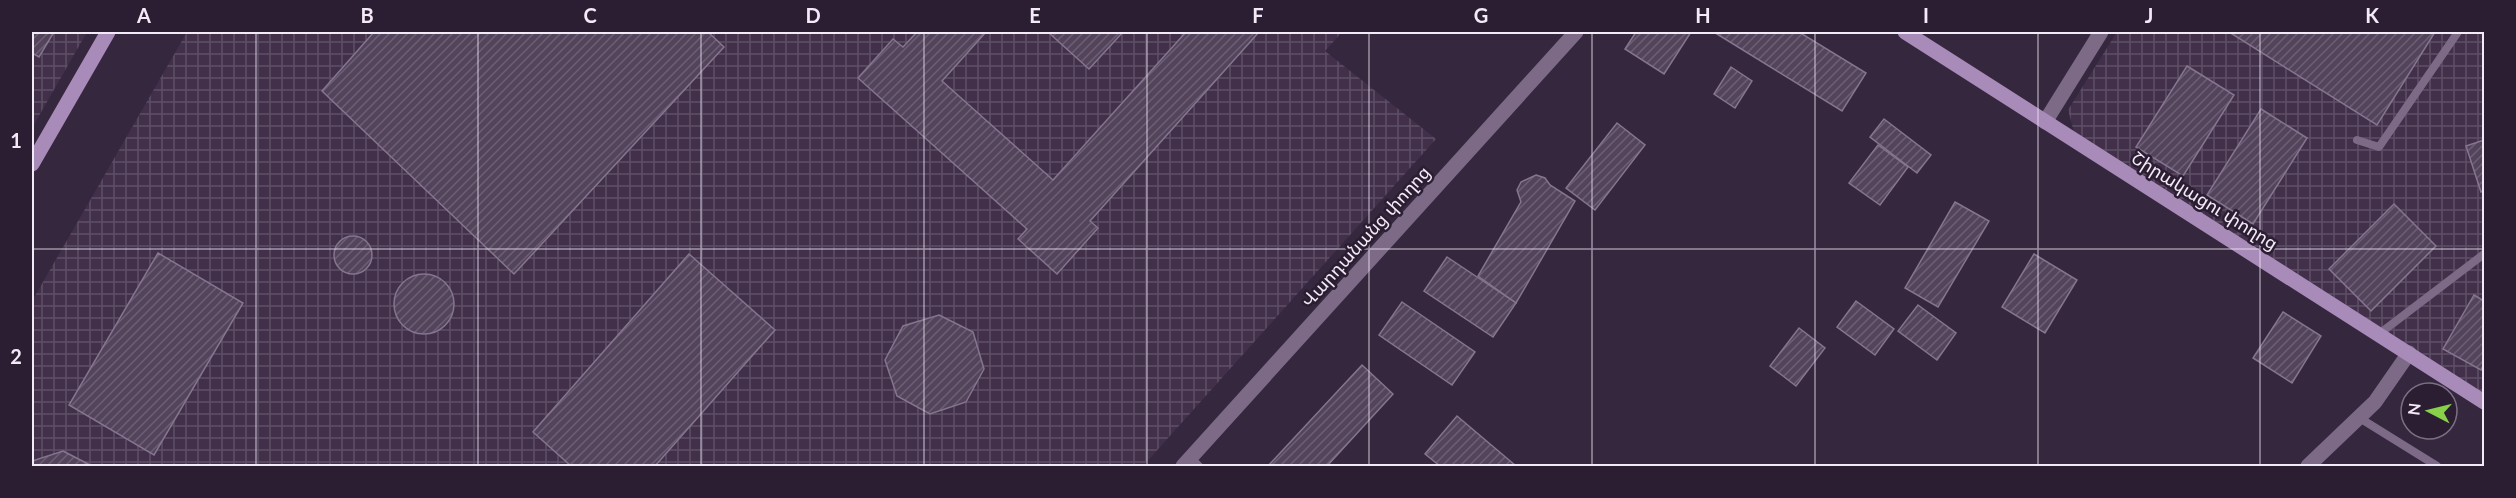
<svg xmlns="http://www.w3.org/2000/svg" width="2516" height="498" font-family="Lato,'Noto Sans Armenian',sans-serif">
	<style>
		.industrial { fill: url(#industrial-grid) }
		.building { fill: url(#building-hatch); stroke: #85758e; stroke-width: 1.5 }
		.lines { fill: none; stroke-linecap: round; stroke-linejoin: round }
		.lane { stroke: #7c6a87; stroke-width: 8 }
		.street { stroke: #7c6a87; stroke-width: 15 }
		.secondary { stroke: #a98bba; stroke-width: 15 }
		.grid { fill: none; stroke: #f3eaf8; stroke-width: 1.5; stroke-opacity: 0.55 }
		.labels { text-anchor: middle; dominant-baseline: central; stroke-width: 5; stroke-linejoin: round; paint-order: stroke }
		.street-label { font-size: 18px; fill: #f3eaf8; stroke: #2b1e32 }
		.neatline { fill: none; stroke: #f3eaf8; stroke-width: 2 }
		.grid-label { font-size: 20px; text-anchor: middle; font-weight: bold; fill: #f3eaf8 }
	</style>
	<defs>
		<pattern id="industrial-grid" width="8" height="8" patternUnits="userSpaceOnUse" patternTransform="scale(1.5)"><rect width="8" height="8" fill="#42304b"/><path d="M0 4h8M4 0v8" fill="none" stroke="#5e4e66"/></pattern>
		<pattern id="building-hatch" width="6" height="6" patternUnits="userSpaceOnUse" patternTransform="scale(1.5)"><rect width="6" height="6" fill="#53445c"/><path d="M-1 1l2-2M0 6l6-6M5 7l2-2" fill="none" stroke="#6c5f74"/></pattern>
	</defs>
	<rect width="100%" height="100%" fill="#35273d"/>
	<g class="industrial">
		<polygon points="32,32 87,32 32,128"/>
		<polygon points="187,32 1342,32 1325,51 1436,139 1143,466 32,466 32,301"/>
		<polygon points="2117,32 2484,32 2484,395 2074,132 2068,110"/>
	</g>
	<g class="building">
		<polygon points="32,32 54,32 39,57 32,53"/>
		<polygon points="374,32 708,32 724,47 514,274 322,91"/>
		<polygon points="917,32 986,32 942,81 1053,180 1186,32 1259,32 1090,221 1098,228 1057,274 1018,239 1027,229 858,78 893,39 903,47"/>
		<polygon points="1048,32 1123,32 1089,69"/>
		<polygon points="1636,32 1691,32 1664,74 1625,49"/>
		<polygon points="1719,32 1799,32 1866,73 1842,111 1717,34"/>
		<polygon points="2229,32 2435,32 2377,125"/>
		<polygon points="2187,66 2234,95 2183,176 2136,147"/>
		<polygon points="1731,67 1752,81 1735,108 1714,94"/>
		<polygon points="2261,109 2307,138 2253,224 2207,195"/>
		<polygon points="1884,119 1931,155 1917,173 1870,137"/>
		<polygon points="1617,123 1645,145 1595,210 1566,188"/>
		<polygon points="2484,140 2484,191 2481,192 2466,146"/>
		<polygon points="1878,145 1908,167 1880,205 1849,183"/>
		<polygon points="1536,175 1545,178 1550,185 1575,201 1516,303 1478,276 1521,202 1517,190 1521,182"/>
		<polygon points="1955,202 1989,221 1938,307 1905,288"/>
		<polygon points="2394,204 2436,246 2371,311 2329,269"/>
		<circle cx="353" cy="255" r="19"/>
		<polygon points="158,253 243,303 154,455 69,405"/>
		<polygon points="689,254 775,330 655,466 571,466 533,432"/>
		<polygon points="2034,254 2077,280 2045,333 2002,307"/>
		<polygon points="1447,257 1516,303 1493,337 1424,291"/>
		<circle cx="424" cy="304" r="30"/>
		<polygon points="2474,295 2484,301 2484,364 2481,370 2443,349"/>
		<polygon points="1856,301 1894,329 1875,355 1837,327"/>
		<polygon points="1402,302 1475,352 1452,385 1379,335"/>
		<polygon points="1918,305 1956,333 1937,360 1898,331"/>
		<polygon points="2283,312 2321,336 2292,383 2253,358"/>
		<polygon points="939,315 973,332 984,369 966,402 930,414 897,396 885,360 903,326"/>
		<polygon points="1799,328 1825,348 1796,386 1770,366"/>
		<polygon points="1362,365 1393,394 1327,466 1268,466"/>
		<polygon points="1457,416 1516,466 1440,466 1425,454"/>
		<polygon points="63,451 92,466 32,466 32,461"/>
	</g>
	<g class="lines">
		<g class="lane">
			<polyline points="2357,140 2379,147 2458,32"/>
			<polyline points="2379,334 2484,254"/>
			<polyline points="2358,417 2437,466"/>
			<polyline points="1191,458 1199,466"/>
		</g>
		<g class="street">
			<polyline points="2045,122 2101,32"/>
			<polyline points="1183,466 1576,32"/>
			<polyline points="2308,466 2375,402 2409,353"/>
		</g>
		<g class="secondary">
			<polyline points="1905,32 2484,402"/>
			<polyline points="32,164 108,32"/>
		</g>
	</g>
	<path class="grid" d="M256 32V466M478 32V466M701 32V466M924 32V466M1147 32V466M1369 32V466M1592 32V466M1815 32V466M2038 32V466M2260 32V466M32 249H2484"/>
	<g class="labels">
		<g class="street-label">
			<text transform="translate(2205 200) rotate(32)">Շիրակացու փողոց</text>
			<text transform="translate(1365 236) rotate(-48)">Վարդանանց փողոց</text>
		</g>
	</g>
	<rect width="2516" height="498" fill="none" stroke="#2b1e32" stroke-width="66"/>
	<g transform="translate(2429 411) rotate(277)"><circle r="28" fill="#2b1e32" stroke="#7b7081" stroke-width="1.5"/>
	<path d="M0-4.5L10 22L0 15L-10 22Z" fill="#88cf4a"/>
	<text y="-9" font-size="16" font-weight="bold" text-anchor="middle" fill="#f3eaf8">N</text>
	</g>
	<rect x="33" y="33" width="2450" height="432" class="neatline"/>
	<g class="grid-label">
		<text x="144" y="23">A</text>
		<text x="367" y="23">B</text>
		<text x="590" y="23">C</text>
		<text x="813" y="23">D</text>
		<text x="1035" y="23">E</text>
		<text x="1258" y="23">F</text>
		<text x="1481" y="23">G</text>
		<text x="1703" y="23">H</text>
		<text x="1926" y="23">I</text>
		<text x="2149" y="23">J</text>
		<text x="2372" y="23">K</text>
		<text x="16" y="148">1</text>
		<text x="16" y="364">2</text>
	</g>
</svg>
